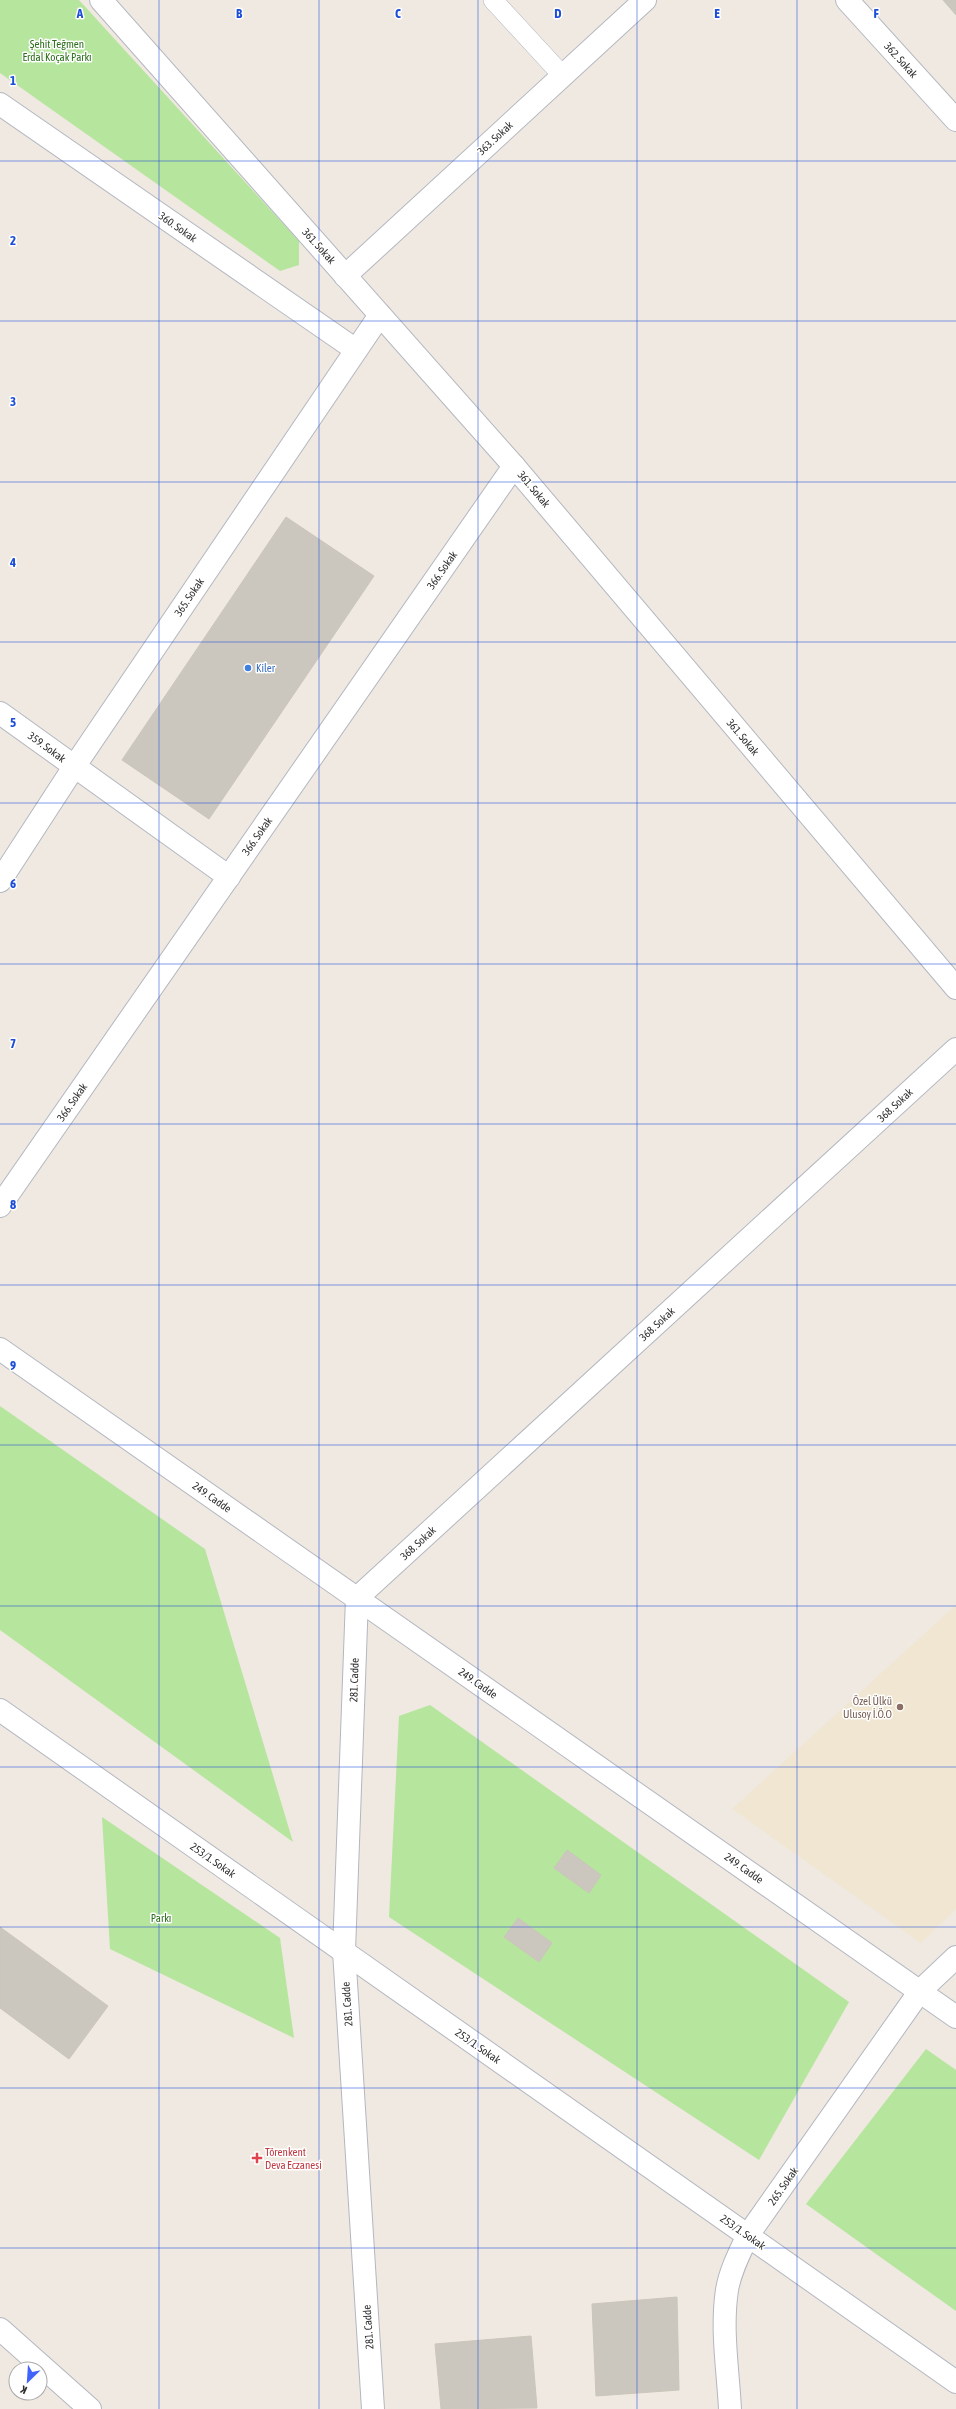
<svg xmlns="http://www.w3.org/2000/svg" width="956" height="2409" font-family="'Asap Condensed',sans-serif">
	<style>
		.education { fill: #f0e6d1 }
		.green { fill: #b6e59e }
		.building { fill: #cbc7bf; stroke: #cbc5ba }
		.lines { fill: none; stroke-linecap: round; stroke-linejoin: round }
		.service-casing { stroke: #b4b7c1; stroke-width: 20 }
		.minor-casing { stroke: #b4b7c1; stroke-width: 24 }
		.tertiary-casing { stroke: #b4b7c1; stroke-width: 24 }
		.service { stroke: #fff; stroke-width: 19 }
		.minor { stroke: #fff; stroke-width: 22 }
		.tertiary { stroke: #fff; stroke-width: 22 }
		.grid { fill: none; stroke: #1d4ed8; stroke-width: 1; stroke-opacity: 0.55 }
		.shop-dot { fill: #3f7fe0; stroke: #fff; stroke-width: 1.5 }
		.education-dot { fill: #8d6e63; stroke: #fff; stroke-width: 1.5 }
		.health-dot { fill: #e0444e; stroke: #fff; stroke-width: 1.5 }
		.labels { text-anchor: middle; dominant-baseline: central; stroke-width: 3; stroke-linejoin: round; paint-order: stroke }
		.park-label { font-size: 11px; fill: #2c6e1b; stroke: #fff }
		.street-label { font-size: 11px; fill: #2e2e2e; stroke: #fff }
		.shop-label { font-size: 11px; fill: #366cbe; stroke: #fff; text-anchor: start }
		.education-label { font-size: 11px; fill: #785e54; stroke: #fff; text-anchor: end }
		.health-label { font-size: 11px; fill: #be3a42; stroke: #fff; text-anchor: start }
		.grid-label { font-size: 13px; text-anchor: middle; font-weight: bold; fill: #1d4ed8; stroke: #fff; stroke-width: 3; stroke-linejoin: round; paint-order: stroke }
	</style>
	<rect width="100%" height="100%" fill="#efe9e1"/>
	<polygon class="education" points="956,1605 956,1909 921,1943 732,1809"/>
	<g class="green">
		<polygon points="0,0 79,0 299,241 299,265 280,271 0,73"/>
		<polygon points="0,1406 205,1549 293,1842 0,1630"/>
		<polygon points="430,1705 849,2002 759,2160 389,1917 399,1716"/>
		<polygon points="102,1817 280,1938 294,2038 110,1949"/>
		<polygon points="926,2049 956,2070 956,2311 806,2204"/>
	</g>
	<g class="building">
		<polygon points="943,0 956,0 956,15"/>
		<polygon points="286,517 374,576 209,819 122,760"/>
		<polygon points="567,1850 601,1875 589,1893 554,1868"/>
		<polygon points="518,1918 552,1943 539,1962 504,1937"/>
		<polygon points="0,1927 108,2006 69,2059 0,2008"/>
		<polygon points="677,2297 679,2390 596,2396 592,2304"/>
		<polygon points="531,2336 537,2408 441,2409 435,2344"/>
	</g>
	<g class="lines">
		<g class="service-casing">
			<polyline id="service" points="493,0 562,75"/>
		</g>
		<g class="minor-casing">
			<g id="minor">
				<polyline points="101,0 514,466 956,988"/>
				<polyline points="847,0 956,120"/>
				<polyline points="0,104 356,350"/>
				<polyline points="345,276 645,0"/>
				<polyline points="0,713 229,877"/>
				<polyline points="0,881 74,767 380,315"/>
				<polyline points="0,1206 514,466"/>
				<polyline points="357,1598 956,1049"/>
				<polyline points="0,1710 956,2382"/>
				<polyline points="0,2329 90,2409"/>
				<path d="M730 2409C728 2370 721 2329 727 2290 730 2271 740 2252 748 2235L920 1991 956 1957"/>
			</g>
		</g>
		<g class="tertiary-casing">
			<g id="tertiary">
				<polyline points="0,1349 956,2017"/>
				<polyline points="357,1598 344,1951 373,2409"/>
			</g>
		</g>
		<use href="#service" class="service"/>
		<use href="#minor" class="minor"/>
		<use href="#tertiary" class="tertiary"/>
	</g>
	<path class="grid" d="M159 0V2409M319 0V2409M478 0V2409M637 0V2409M797 0V2409M0 161H956M0 321H956M0 482H956M0 642H956M0 803H956M0 964H956M0 1124H956M0 1285H956M0 1445H956M0 1606H956M0 1767H956M0 1927H956M0 2088H956M0 2248H956"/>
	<circle class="shop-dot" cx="248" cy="668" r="4"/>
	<circle class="education-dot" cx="900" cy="1707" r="4"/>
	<path class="health-dot" d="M255 2152h4v4h4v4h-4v4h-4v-4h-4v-4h4z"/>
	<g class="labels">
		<g class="park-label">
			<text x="57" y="44">Şehit Teğmen<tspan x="57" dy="13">Erdal Koçak Parkı</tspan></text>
			<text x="161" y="1918">Parkı</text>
		</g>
		<g class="street-label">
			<text transform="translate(901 60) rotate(48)">362. Sokak</text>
			<text transform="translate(495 138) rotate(-43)">363. Sokak</text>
			<text transform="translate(178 227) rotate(35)">360. Sokak</text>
			<text transform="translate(319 246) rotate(48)">361. Sokak</text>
			<text transform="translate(534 489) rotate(50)">361. Sokak</text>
			<text transform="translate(442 570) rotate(-55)">366. Sokak</text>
			<text transform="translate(189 597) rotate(-56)">365. Sokak</text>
			<text transform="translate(743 737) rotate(50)">361. Sokak</text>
			<text transform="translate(47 747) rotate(36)">359. Sokak</text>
			<text transform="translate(257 836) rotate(-55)">366. Sokak</text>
			<text transform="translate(72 1102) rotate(-55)">366. Sokak</text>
			<text transform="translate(895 1105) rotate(-43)">368. Sokak</text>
			<text transform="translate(657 1324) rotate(-43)">368. Sokak</text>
			<text transform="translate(212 1497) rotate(35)">249. Cadde</text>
			<text transform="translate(418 1543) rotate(-43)">368. Sokak</text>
			<text transform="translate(354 1680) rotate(-88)">281. Cadde</text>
			<text transform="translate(478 1683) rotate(35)">249. Cadde</text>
			<text transform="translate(213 1860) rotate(35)">253/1. Sokak</text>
			<text transform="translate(744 1868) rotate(35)">249. Cadde</text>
			<text transform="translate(347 2004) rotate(-94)">281. Cadde</text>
			<text transform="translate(478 2046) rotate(35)">253/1. Sokak</text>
			<text transform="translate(783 2186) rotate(-55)">265. Sokak</text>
			<text transform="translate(743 2232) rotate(35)">253/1. Sokak</text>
			<text transform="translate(368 2327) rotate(-94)">281. Cadde</text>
		</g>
		<g class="shop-label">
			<text x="256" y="668">Kiler</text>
		</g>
		<g class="education-label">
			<text x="892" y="1701">Özel Ülkü<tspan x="892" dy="13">Ulusoy İ.Ö.O</tspan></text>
		</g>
		<g class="health-label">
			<text x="265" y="2152">Törenkent<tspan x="265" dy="13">Deva Eczanesi</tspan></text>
		</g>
	</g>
	<g class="grid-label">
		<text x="80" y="18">A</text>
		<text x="239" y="18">B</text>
		<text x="398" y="18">C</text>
		<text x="558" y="18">D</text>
		<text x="717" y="18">E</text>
		<text x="876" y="18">F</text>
		<text x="13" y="85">1</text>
		<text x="13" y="245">2</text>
		<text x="13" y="406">3</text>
		<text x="13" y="567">4</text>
		<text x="13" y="727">5</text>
		<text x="13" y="888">6</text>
		<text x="13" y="1048">7</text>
		<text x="13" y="1209">8</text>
		<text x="13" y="1370">9</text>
	</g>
	<g transform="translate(28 2381) rotate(205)"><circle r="19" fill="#ffffff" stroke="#ababab"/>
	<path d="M0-3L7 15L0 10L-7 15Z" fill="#4264fb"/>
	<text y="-6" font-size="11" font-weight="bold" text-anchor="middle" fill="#2e2e2e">K</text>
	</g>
</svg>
